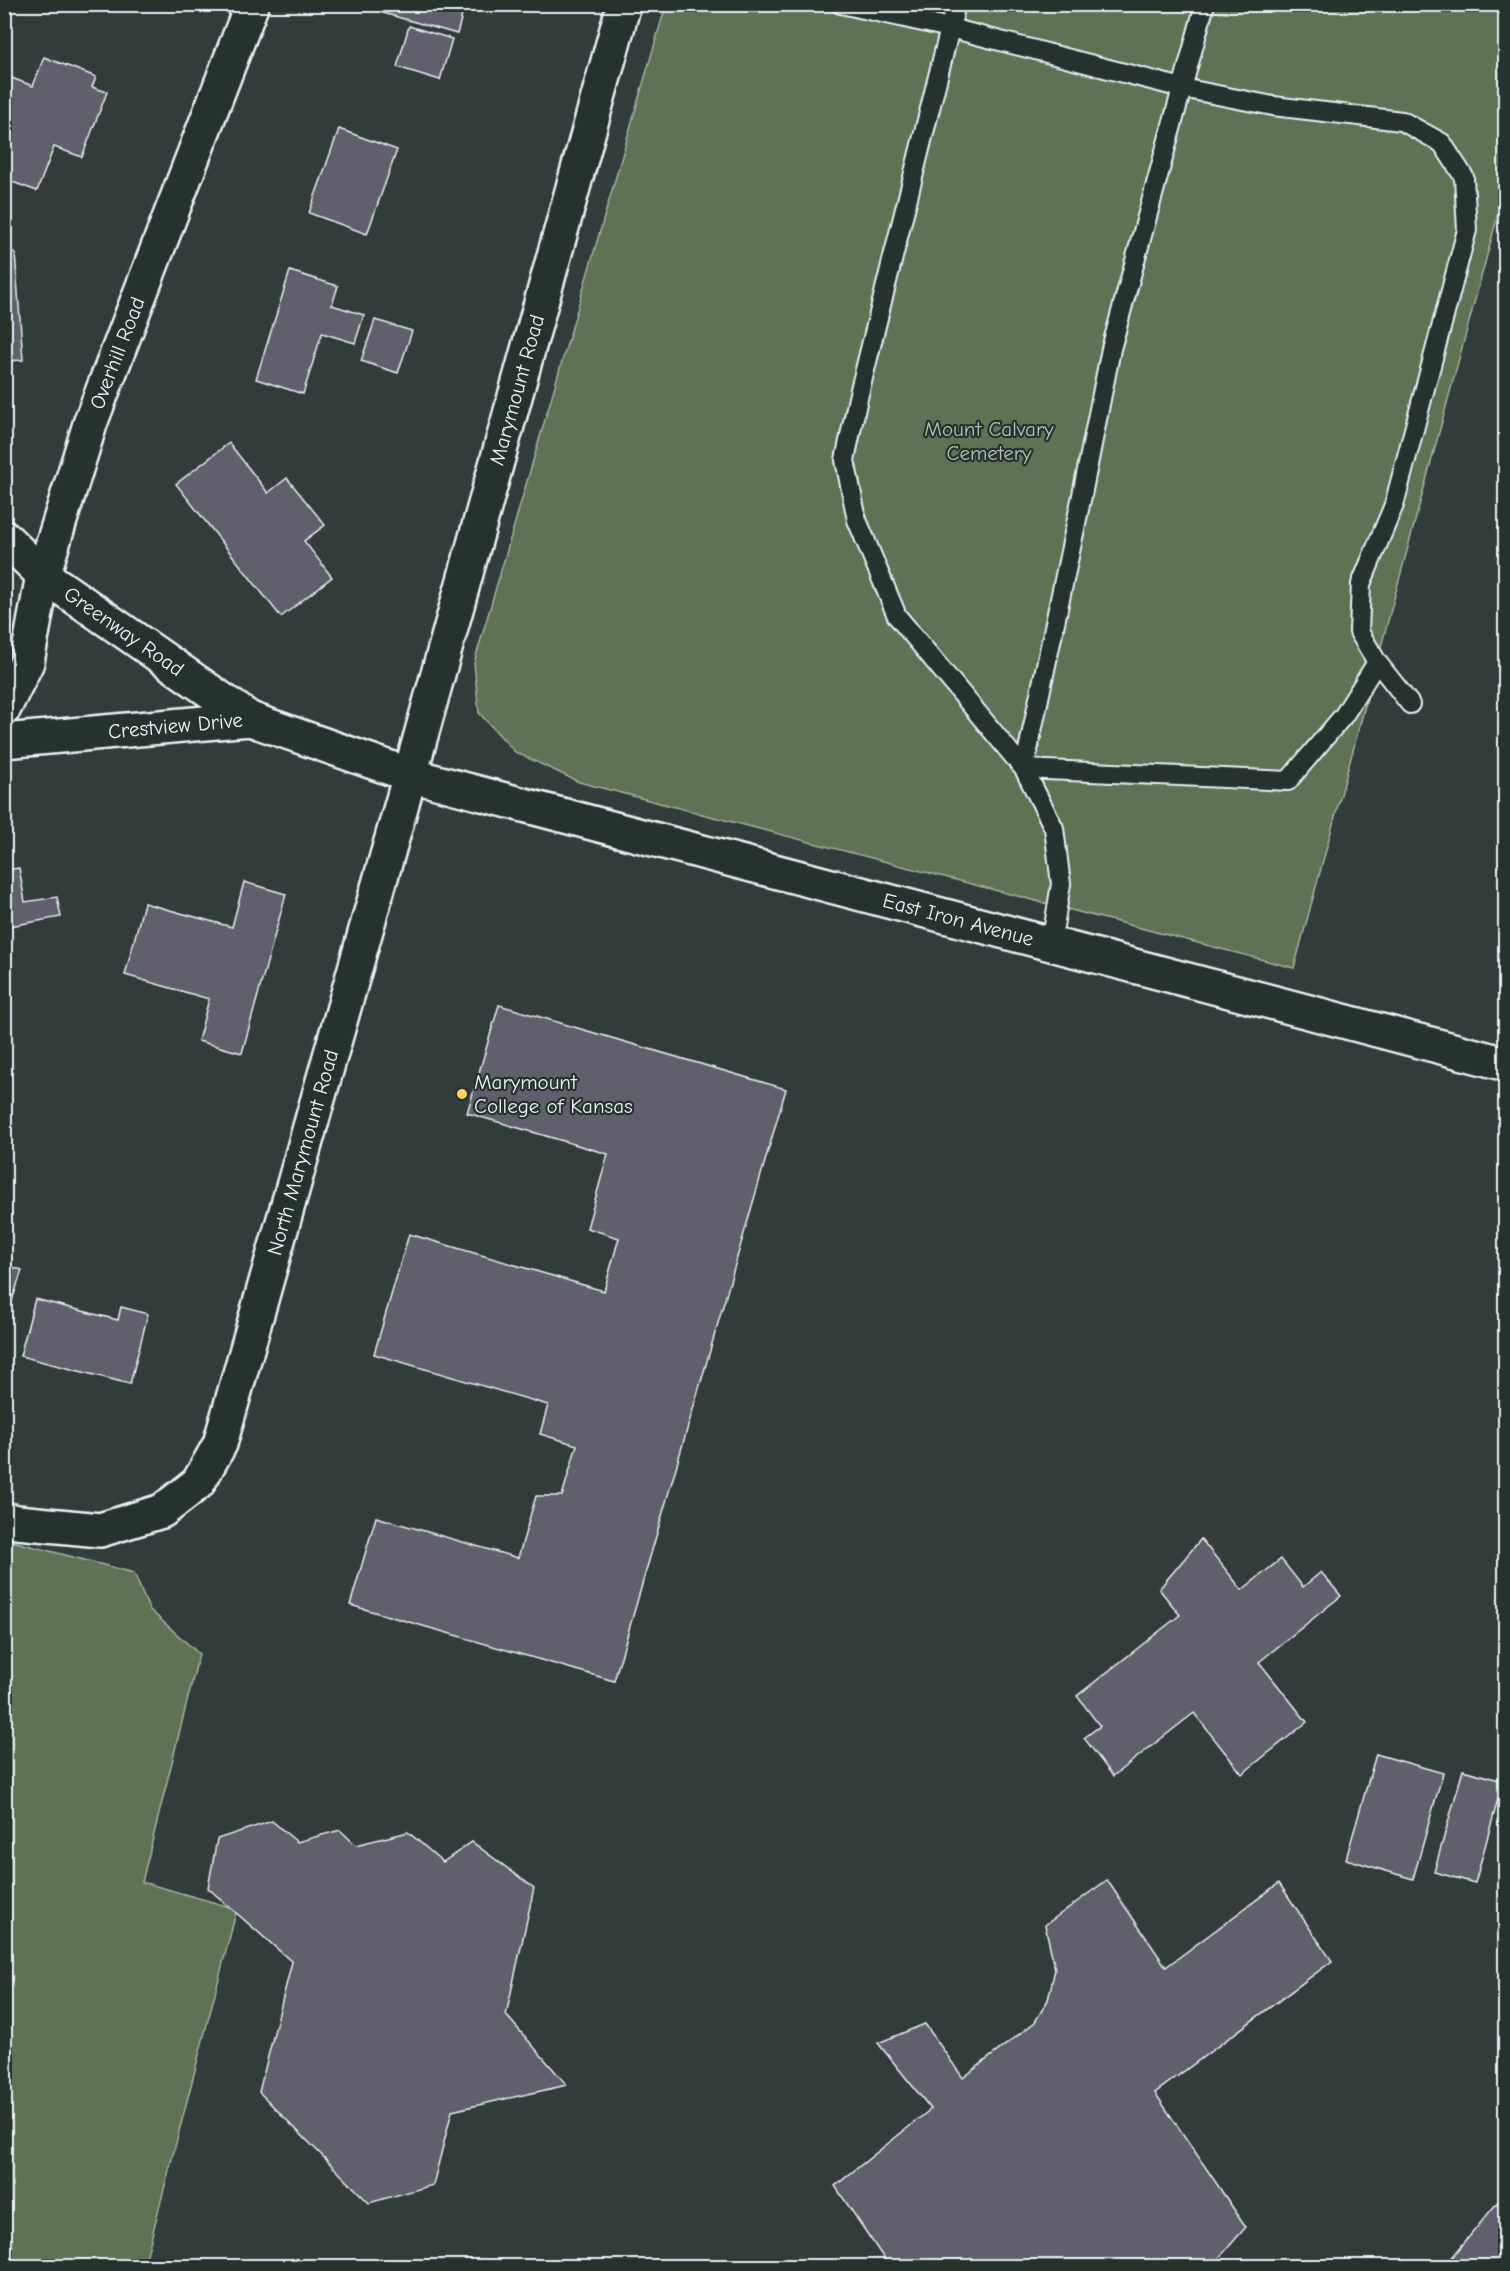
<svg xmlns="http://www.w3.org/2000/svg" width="1510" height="2271" font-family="'Comic Neue',sans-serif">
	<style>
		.green { fill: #607254; stroke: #a4b2a6; stroke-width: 1.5 }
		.building { fill: #60606d; stroke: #e8f1f8; stroke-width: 1.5 }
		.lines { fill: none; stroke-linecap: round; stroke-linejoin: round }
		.lane-casing { stroke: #e8f1f8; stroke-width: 22 }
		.street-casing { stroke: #e8f1f8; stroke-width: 38 }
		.secondary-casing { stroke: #e8f1f8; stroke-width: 38 }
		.lane { stroke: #26332d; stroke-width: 18 }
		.street { stroke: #26332d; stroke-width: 33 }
		.secondary { stroke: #26332d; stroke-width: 33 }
		.poi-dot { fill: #ffd166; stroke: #26332d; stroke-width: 2 }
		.labels { text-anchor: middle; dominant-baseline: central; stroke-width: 4.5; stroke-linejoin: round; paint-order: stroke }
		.street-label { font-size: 21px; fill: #e8f1f8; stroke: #26332d }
		.park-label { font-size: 21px; fill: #b2beb6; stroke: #26332d }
		.poi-label { font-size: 21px; fill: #e8f1f8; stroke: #26332d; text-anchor: start }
	</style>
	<rect width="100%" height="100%" fill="#323c3a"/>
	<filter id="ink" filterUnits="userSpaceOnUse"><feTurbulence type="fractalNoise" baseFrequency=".0167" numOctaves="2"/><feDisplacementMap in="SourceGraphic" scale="12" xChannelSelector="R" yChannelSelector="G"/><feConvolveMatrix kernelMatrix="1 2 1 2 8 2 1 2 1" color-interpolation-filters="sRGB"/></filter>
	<g filter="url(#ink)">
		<g class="green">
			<polygon points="666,5 1505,5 1505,189 1294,968 579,782 515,752 479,713 474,663"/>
			<polygon points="4,1539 134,1573 149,1609 199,1654 142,1882 237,1909 144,2266 5,2266"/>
		</g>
		<g class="building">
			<polygon points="385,4 465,4 457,34 383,13"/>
			<polygon points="409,26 452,39 440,80 397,67"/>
			<polygon points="44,57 96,77 92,87 107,92 82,157 54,147 37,191 4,179 4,90 9,77 33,86"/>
			<polygon points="339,129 397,150 367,234 309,213"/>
			<polygon points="15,252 23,360 4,361 4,253"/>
			<polygon points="290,271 338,286 332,305 364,315 355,343 322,333 303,394 256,379"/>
			<polygon points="375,320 412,331 398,373 361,361"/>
			<polygon points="229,443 268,493 287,478 325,525 304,541 332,577 281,617 176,484"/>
			<polygon points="19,868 25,902 57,897 61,917 4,927 4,870"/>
			<polygon points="244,882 286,894 242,1053 198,1041 209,999 125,975 144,903 232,927"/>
			<polygon points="499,1005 786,1089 614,1681 350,1605 376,1517 518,1558 536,1496 562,1496 577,1445 540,1434 548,1405 374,1354 409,1234 604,1291 619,1238 587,1228 608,1154 467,1113"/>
			<polygon points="4,1265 22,1270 4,1326"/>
			<polygon points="35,1299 118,1320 121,1307 148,1314 130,1384 20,1356"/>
			<polygon points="1201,1539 1242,1590 1281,1559 1303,1587 1321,1572 1341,1596 1259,1662 1307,1722 1242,1774 1194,1713 1113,1776 1084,1738 1100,1726 1077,1696 1180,1615 1159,1589"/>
			<polygon points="1376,1754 1443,1773 1413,1879 1346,1859"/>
			<polygon points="1463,1770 1503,1781 1475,1883 1434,1872"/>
			<polygon points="272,1821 297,1842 340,1830 356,1845 408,1832 443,1862 472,1842 534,1888 506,2015 567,2085 452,2111 433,2185 369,2203 259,2092 292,1962 208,1888 217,1839"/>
			<polygon points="1107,1880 1166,1967 1279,1883 1332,1961 1155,2093 1246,2227 1212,2266 889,2266 835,2186 931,2109 878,2043 925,2024 963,2078 1035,2022 1048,2000 1055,1969 1045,1925"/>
			<polygon points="1506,2192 1506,2266 1445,2266"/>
		</g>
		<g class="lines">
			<g class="lane-casing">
				<g id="lane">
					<polyline points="841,4 950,28 1182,88 1273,106 1402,121 1442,143 1464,177 1467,230 1394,505 1361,584 1359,632 1377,662 1410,704"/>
					<polyline points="956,4 858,398 845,460 857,520 897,616 1024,769 1054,828 1061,884 1051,944"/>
					<polyline points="1205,4 1111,349 1081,500 1024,769 1288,781 1344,715 1377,662"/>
				</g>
			</g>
			<g class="street-casing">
				<g id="street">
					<path id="s1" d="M4 537 43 575 250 719"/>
					<path id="s2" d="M4 708 27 662 43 575 91 421 252 4"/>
					<path id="s3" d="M4 741 250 719 410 775"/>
				</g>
			</g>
			<g class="secondary-casing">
				<g id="secondary">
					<path id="s4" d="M410 775 1506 1064"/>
					<path id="s5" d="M4 1519 17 1522 100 1530 162 1511 198 1483 220 1444 410 775 624 4"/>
				</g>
			</g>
			<use href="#lane" class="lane"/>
			<use href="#street" class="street"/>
			<use href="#secondary" class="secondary"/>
		</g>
	</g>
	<circle class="poi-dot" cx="462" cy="1094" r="6"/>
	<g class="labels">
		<g class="street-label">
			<text stroke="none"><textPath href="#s2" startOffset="374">Overhill Road</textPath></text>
			<text stroke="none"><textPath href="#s5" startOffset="1347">Marymount Road</textPath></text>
			<text stroke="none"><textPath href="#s1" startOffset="153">Greenway Road</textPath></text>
			<text stroke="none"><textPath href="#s3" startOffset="172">Crestview Drive</textPath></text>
			<text stroke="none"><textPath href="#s4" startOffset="567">East Iron Avenue</textPath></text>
			<text stroke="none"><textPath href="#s5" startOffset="555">North Marymount Road</textPath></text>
		</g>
		<g class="park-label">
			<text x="989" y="429">Mount Calvary<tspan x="989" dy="24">Cemetery</tspan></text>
		</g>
		<g class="poi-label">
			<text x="474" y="1082">Marymount<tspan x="474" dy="24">College of Kansas</tspan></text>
		</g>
	</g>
	<rect width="1510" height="2271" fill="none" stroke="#26332d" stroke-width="24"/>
	<rect x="12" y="12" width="1486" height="2247" fill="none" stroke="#e8f1f8" stroke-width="2" filter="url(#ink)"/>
</svg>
